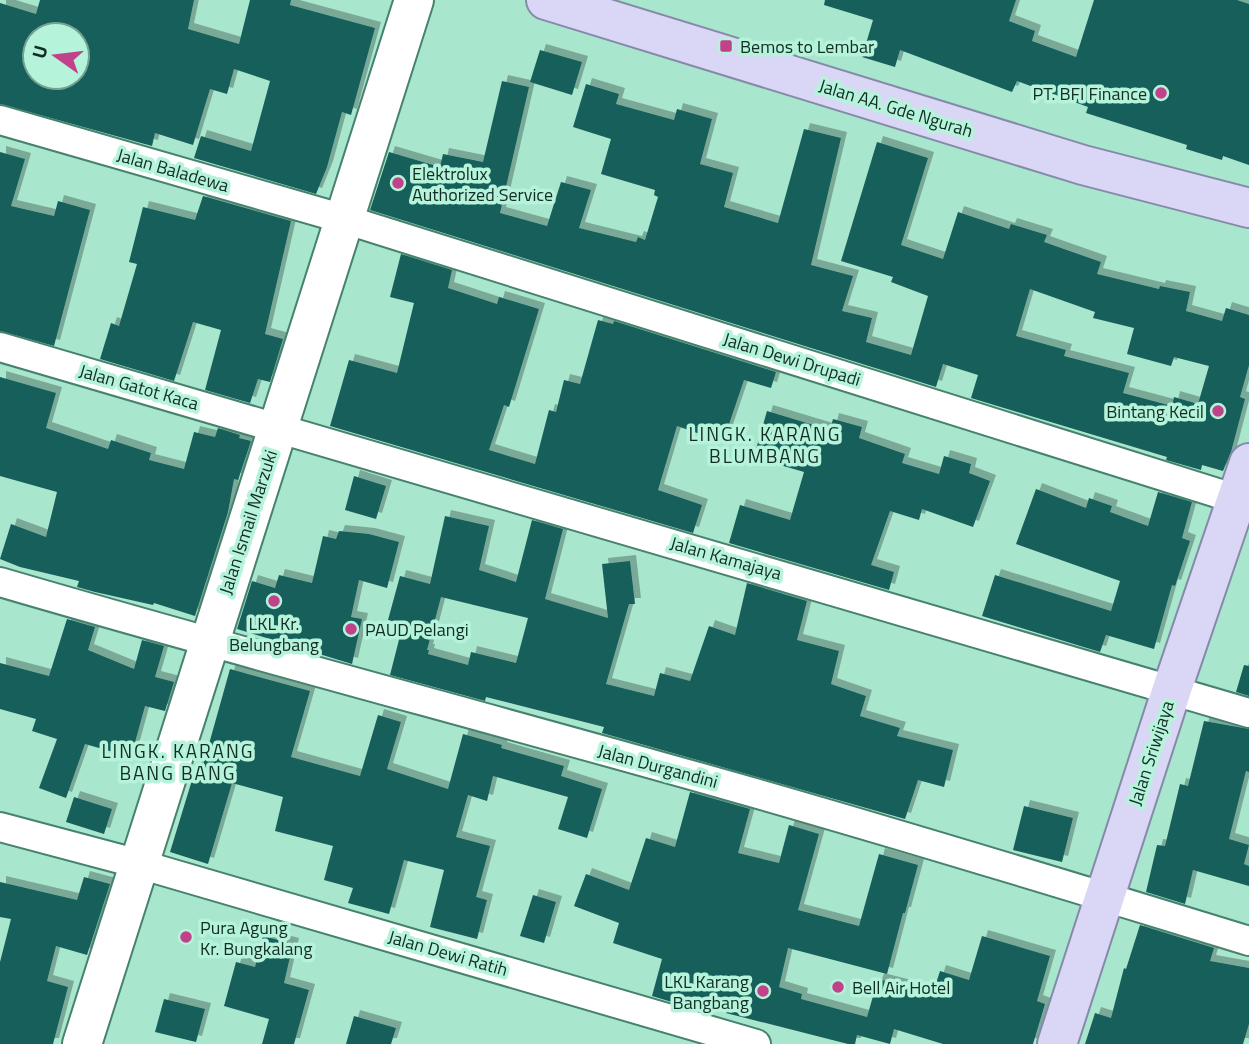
<svg xmlns="http://www.w3.org/2000/svg" width="1249" height="1044" font-family="'Titillium Web',sans-serif">
	<style>
		.building { fill: #185e5a; fill-rule: evenodd; filter: url(#shadow) }
		.lines { fill: none; stroke-linecap: round; stroke-linejoin: round }
		.street-casing { stroke: #46826d; stroke-width: 32 }
		.secondary-casing { stroke: #46826d; stroke-width: 42 }
		.primary-casing { stroke: #858aa9; stroke-width: 42 }
		.street { stroke: #fff; stroke-width: 28 }
		.secondary { stroke: #fff; stroke-width: 38 }
		.primary { stroke: #dad7f6; stroke-width: 38 }
		.poi-dot { fill: #c1418a; stroke: #b5f3db; stroke-width: 2.5 }
		.labels { text-anchor: middle; dominant-baseline: central; stroke-width: 7; stroke-linejoin: round; paint-order: stroke }
		.poi-label { font-size: 18px; fill: #132c24; stroke: #b5f3db; text-anchor: start }
		.street-label { font-size: 18px; fill: #132c24; stroke: #b5f3db }
		.neighbourhood-label { font-size: 19px; letter-spacing: 2px; fill: #132c24; stroke: #b5f3db }
	</style>
	<defs>
		<filter id="shadow"><feDropShadow dx="6" dy="-6" stdDeviation="0" flood-color="#0004"/></filter>
	</defs>
	<rect width="100%" height="100%" fill="#a8e6ce"/>
	<g class="building">
		<path d="M40 0H194L188 29 239 44 250 0H291L290 5 375 28 351 115 342 112 327 167 316 194 194 158 201 136 251 151 270 81 234 69 227 94 210 89 193 145 155 133 152 146 0 104V3L36 14ZM35 35H77V77H35Z"/>
		<polygon points="825,0 1016,0 1009,21 1035,31 1032,41 1076,57 1094,0 1237,0 1249,4 1249,165 1223,156 1222,160 1186,149 1187,145 1086,113 1088,107 1017,81 1012,92 900,50 895,67 862,57 873,20 824,5"/>
		<polygon points="540,50 582,62 572,95 530,82"/>
		<path d="M502 81 529 87 500 213 547 226 561 182 591 190 579 228 636 242 638 237 645 240 658 197 654 195 655 190 601 174 611 139 573 127 586 84 619 94 616 104 674 120 677 109 712 119 700 164 733 173 724 207 778 223 804 129 841 138 811 265 853 276 842 311 872 318 866 342 911 355 928 296 891 282 893 277 841 261 877 142 928 158 901 245 943 259 958 212 1009 229 1011 224 1047 235 1044 242 1101 262 1097 274 1159 289 1160 286 1190 292 1186 311 1222 321 1226 308 1249 315V365L1240 397 1245 399 1231 452 1223 471 1202 465 1201 470 1166 460 1167 457 971 398 978 375 943 364 936 387 370 210 389 152 440 167 443 154 483 162ZM1030 289 1095 312 1093 318 1134 328 1127 354 1171 366 1174 357 1209 366 1198 404 1174 397 1172 406 1123 393 1129 373 1064 356 1066 350 1016 336Z"/>
		<polygon points="0,152 25,159 11,206 54,216 58,201 90,210 54,346 0,331"/>
		<polygon points="203,196 291,221 265,334 283,339 270,382 258,379 250,403 205,390 221,330 193,322 174,381 100,359 111,323 119,326 137,264 129,262 143,207 195,220"/>
		<polygon points="401,254 452,270 448,288 497,304 499,297 539,309 509,407 504,405 489,450 535,464 549,410 556,412 564,380 580,384 598,320 613,324 614,321 776,372 771,388 744,380 723,442 677,426 658,490 702,505 693,533 330,426 349,360 397,373 414,303 390,297"/>
		<polygon points="0,377 56,393 46,428 108,449 111,440 151,453 149,460 184,469 194,432 215,437 218,428 240,435 239,438 251,441 238,480 234,479 228,512 195,616 154,603 153,605 95,592 77,587 79,581 20,567 0,559 11,524 46,537 57,492 0,476"/>
		<polygon points="767,411 830,430 833,419 862,427 859,438 905,454 902,463 939,474 944,456 971,464 969,473 990,481 973,527 922,509 919,520 890,511 871,565 894,572 889,590 729,543 740,505 790,520 804,472 763,460 764,457 755,453"/>
		<polygon points="354,476 386,486 376,519 345,510"/>
		<polygon points="1036,489 1086,508 1089,498 1112,506 1110,512 1148,526 1158,492 1192,502 1182,538 1190,541 1175,586 1172,585 1154,649 1106,635 1100,652 982,616 995,575 1111,611 1120,581 1016,544"/>
		<path d="M445 516 489 526 479 570 516 582 532 520 563 529 545 599 608 618 602 564 630 561 635 604H629L606 684 654 696 660 673 690 681 709 626 735 635 747 583 807 601 797 640 839 651 831 684 866 696 860 716 900 728 897 736 953 750 944 787 918 780 905 819 602 733 604 727 486 697 485 701 390 675 403 624 388 620 400 576 430 584ZM441 597 528 618 516 663 471 652 468 665 428 654 429 650H427Z"/>
		<polygon points="339,531 369,534 399,542 387,588 359,580 351,617 362,619 352,664 237,629 252,581 275,588 279,575 312,583 323,536 336,539"/>
		<polygon points="67,619 95,627 88,650 134,669 142,640 164,646 155,677 174,682 165,711 145,706 131,757 85,744 66,798 39,788 57,739 32,731 36,719 0,709 0,663 49,676"/>
		<polygon points="1244,665 1249,666 1249,696 1236,692"/>
		<polygon points="230,669 310,691 291,757 360,776 378,715 401,722 387,769 448,789 463,734 502,745 501,748 564,766 561,776 602,789 587,838 558,829 568,797 493,776 487,801 468,795 456,837 490,846 476,897 487,900 477,939 430,927 444,870 404,860 389,914 348,903 353,888 324,880 333,846 275,831 283,797 232,783 208,864 170,852 196,767 202,769"/>
		<polygon points="1204,721 1249,729 1249,772 1246,771 1229,839 1249,845 1244,864 1249,866 1249,886 1193,870 1185,904 1146,892 1157,845 1165,846 1180,784 1188,786"/>
		<polygon points="690,792 750,809 738,853 779,863 789,825 819,834 798,910 859,926 879,854 918,865 905,913 903,913 887,974 788,948 779,987 802,994 801,999 867,1017 878,979 933,993 940,971 969,980 982,936 1050,956 1037,1001 1045,1004 1033,1044 943,1044 894,1029 890,1044 857,1035 855,1044 848,1044 726,1013 727,1009 687,997 685,1006 652,996 662,959 613,943 619,923 574,906 586,874 629,890 646,838 675,847"/>
		<polygon points="74,797 112,809 104,834 66,822"/>
		<polygon points="1024,806 1073,818 1062,862 1013,850"/>
		<polygon points="84,877 110,884 87,955 56,946 47,981 68,987 53,1044 0,1044 0,962 11,919 0,917 0,882 77,900"/>
		<polygon points="533,895 556,902 544,943 520,936"/>
		<polygon points="1140,925 1214,948 1210,961 1249,968 1249,1024 1243,1044 1085,1044 1095,1013 1111,1018 1124,968 1126,969"/>
		<polygon points="263,936 293,944 284,983 309,990 294,1044 262,1044 269,1019 224,1006 236,962 255,967"/>
		<polygon points="164,999 205,1009 196,1042 155,1032"/>
		<polygon points="354,1016 396,1028 391,1044 346,1044"/>
	</g>
	<g class="lines">
		<g class="street-casing">
			<g id="street">
				<polyline points="0,120 344,219 1249,503"/>
				<polyline points="0,347 1249,713"/>
				<path d="M0 582C242 653 487 717 730 786 904 835 1076 888 1249 941"/>
				<polyline points="0,827 139,864 756,1044"/>
			</g>
		</g>
		<g class="secondary-casing">
			<polyline id="secondary" points="82,1044 414,0"/>
		</g>
		<g class="primary-casing">
			<g id="primary">
				<polyline points="546,0 1083,165 1249,208"/>
				<polyline points="1057,1044 1172,689 1249,463"/>
			</g>
		</g>
		<use href="#street" class="street"/>
		<use href="#secondary" class="secondary"/>
		<use href="#primary" class="primary"/>
	</g>
	<g class="poi-dot">
		<rect x="719" y="39" width="14" height="14" rx="3.5"/>
		<circle cx="1161" cy="93" r="7"/>
		<circle cx="398" cy="183" r="7"/>
		<circle cx="1218" cy="411" r="7"/>
		<circle cx="274" cy="601" r="7"/>
		<circle cx="351" cy="629" r="7"/>
		<circle cx="186" cy="937" r="7"/>
		<circle cx="838" cy="987" r="7"/>
		<circle cx="763" cy="991" r="7"/>
	</g>
	<g class="labels">
		<g class="poi-label">
			<text x="740" y="46">Bemos to Lembar</text>
			<text x="1147" y="93" text-anchor="end">PT. BFI Finance</text>
			<text x="412" y="173">Elektrolux<tspan x="412" dy="21">Authorized Service</tspan></text>
			<text x="1204" y="411" text-anchor="end">Bintang Kecil</text>
			<text x="274" y="623" text-anchor="middle">LKL Kr.<tspan x="274" dy="21">Belungbang</tspan></text>
			<text x="365" y="629">PAUD Pelangi</text>
			<text x="200" y="927">Pura Agung<tspan x="200" dy="21">Kr. Bungkalang</tspan></text>
			<text x="749" y="981" text-anchor="end">LKL Karang<tspan x="749" dy="21">Bangbang</tspan></text>
			<text x="852" y="987">Bell Air Hotel</text>
		</g>
		<g class="street-label">
			<text transform="translate(896 108) rotate(17)">Jalan AA. Gde Ngurah</text>
			<text transform="translate(173 170) rotate(16)">Jalan Baladewa</text>
			<text transform="translate(792 359) rotate(17)">Jalan Dewi Drupadi</text>
			<text transform="translate(139 387) rotate(16)">Jalan Gatot Kaca</text>
			<text transform="translate(248 522) rotate(-72)">Jalan Ismail Marzuki</text>
			<text transform="translate(726 558) rotate(16)">Jalan Kamajaya</text>
			<text transform="translate(1151 753) rotate(-72)">Jalan Sriwijaya</text>
			<text transform="translate(658 766) rotate(15)">Jalan Durgandini</text>
			<text transform="translate(448 953) rotate(16)">Jalan Dewi Ratih</text>
		</g>
		<g class="neighbourhood-label">
			<text x="765" y="433">LINGK. KARANG<tspan x="765" dy="22">BLUMBANG</tspan></text>
			<text x="178" y="750">LINGK. KARANG<tspan x="178" dy="22">BANG BANG</tspan></text>
		</g>
	</g>
	<g transform="translate(56 56) rotate(284)"><circle r="33" fill="#b5f3db" stroke="#74a392" stroke-width="2"/>
	<path d="M0-5L12 26L0 18L-12 26Z" fill="#c1418a"/>
	<text y="-10" font-size="19" font-weight="bold" text-anchor="middle" fill="#132c24">U</text>
	</g>
</svg>
